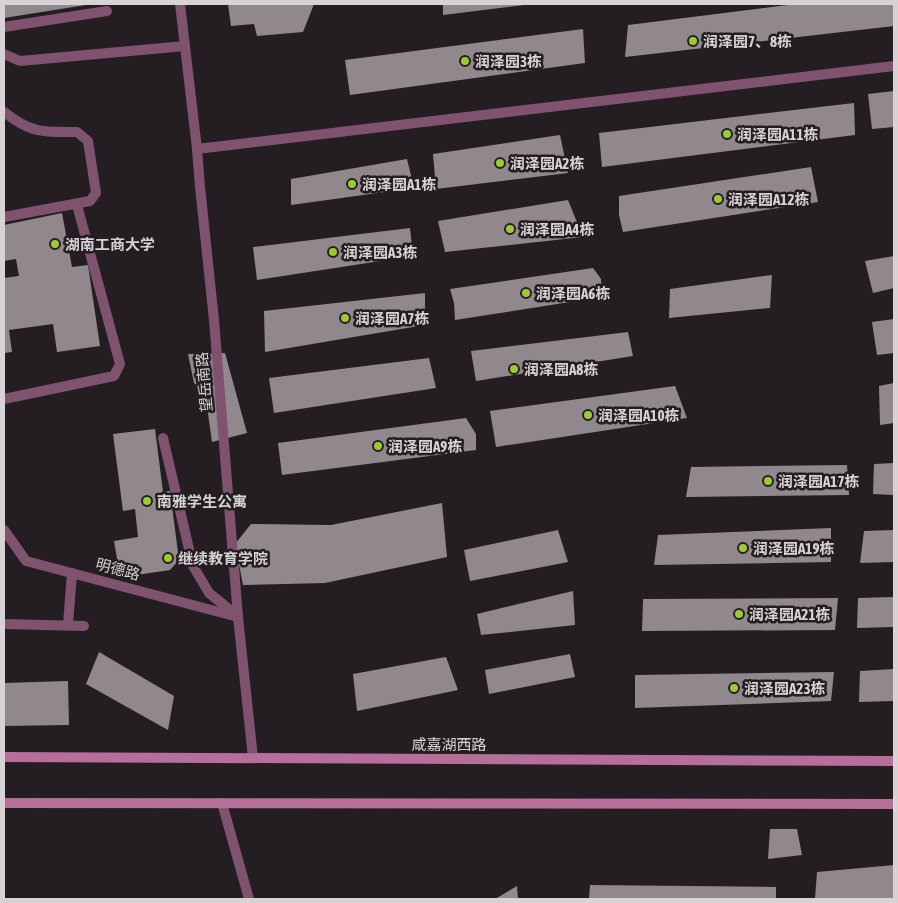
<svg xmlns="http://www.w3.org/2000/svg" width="898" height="903" font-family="'Asap Condensed','Noto Sans SC',sans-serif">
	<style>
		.building { fill: #90888c }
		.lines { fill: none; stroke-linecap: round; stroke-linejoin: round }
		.minor { stroke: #7f536d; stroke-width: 10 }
		.tertiary { stroke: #7f536d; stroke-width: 10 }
		.secondary { stroke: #b56f99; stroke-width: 10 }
		.poi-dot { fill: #9cca31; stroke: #241e22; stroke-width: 2 }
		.labels { text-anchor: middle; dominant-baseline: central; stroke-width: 5; stroke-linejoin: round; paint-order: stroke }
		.poi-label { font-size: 15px; font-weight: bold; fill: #d7d2d5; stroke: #241e22; text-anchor: start }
		.street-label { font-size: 15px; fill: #d7d2d5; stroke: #241e22 }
	</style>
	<rect width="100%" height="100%" fill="#241e22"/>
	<g class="building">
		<polygon points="4,4 86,4 86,5 4,18"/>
		<polygon points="228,4 314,4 303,32 257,36 254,24 231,26"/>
		<polygon points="443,4 523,4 524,5 443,15"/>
		<polygon points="795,4 894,4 894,26 625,57 628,25"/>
		<polygon points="583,29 585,63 350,95 345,60"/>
		<polygon points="894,91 894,127 872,129 868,94"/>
		<polygon points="854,103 855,135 602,167 599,133"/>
		<polygon points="560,135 568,173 436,189 433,154"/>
		<polygon points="407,159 414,188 291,205 291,179"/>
		<polygon points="811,167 818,202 623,232 619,215 619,196"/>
		<polygon points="568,200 583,237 445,252 438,221"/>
		<polygon points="62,213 72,267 88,265 100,346 57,352 53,324 9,330 12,352 4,353 4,278 19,276 16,259 4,261 4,225"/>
		<polygon points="410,228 413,256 257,280 253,247"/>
		<polygon points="894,256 894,288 873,293 865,261"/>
		<polygon points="593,268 601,279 602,297 455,320 454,303 450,289"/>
		<polygon points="772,275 770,308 669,318 670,289"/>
		<polygon points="425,293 425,325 265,352 264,311"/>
		<polygon points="894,319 894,353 877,355 872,322"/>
		<polygon points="628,332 633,356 476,381 471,351"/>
		<polygon points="225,353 247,433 212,442 205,392 194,383 188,354"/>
		<polygon points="429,358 436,388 274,413 269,378"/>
		<polygon points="894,383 894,423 880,425 879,386"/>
		<polygon points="675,386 687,418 496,447 490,411"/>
		<polygon points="466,418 476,434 476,450 282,475 278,443"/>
		<polygon points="155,429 163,492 170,491 179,560 170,570 136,575 136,568 119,570 114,541 138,537 135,509 123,511 113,434"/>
		<polygon points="894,463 894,495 873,494 874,464"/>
		<polygon points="847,465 849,495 686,497 691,467"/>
		<polygon points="442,503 447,557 325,583 243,585 235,544 251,524 331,525"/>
		<polygon points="831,528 831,562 654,565 658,535"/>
		<polygon points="558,530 568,562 470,581 464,550"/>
		<polygon points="894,530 894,562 860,563 864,531"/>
		<polygon points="573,591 575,625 481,635 477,614"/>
		<polygon points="894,597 894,627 857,628 858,598"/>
		<polygon points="838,598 835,630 642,631 643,599"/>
		<polygon points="99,652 174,696 168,730 86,684"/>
		<polygon points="570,654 575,677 489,694 485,670"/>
		<polygon points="446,657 458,690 357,711 353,674"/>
		<polygon points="894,669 894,701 859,702 860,671"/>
		<polygon points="834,672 831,701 635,708 635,675"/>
		<polygon points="68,681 69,725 4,726 4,683"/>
		<polygon points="770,829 797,829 802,855 768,859"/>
		<polygon points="894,865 894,899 815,899 817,872"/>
		<polygon points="590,885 776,887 776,899 589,899"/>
		<polygon points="517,886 518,899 495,899"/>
	</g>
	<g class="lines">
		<g class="minor">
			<polyline points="4,27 107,11"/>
			<polyline points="4,54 20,61 185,46"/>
			<path d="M4 112C32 134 43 132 77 132L88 141 96 193 90 201 4 217"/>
			<polyline points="197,149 894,66"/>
			<polyline points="4,399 114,376 120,364 77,205"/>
			<polyline points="163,438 193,566 209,593 235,614"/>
			<polyline points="4,530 26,561 238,617"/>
			<polyline points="4,624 84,626"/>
			<polyline points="68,625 72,573"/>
			<polyline points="222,803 249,899"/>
		</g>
		<polyline class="tertiary" points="180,4 197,149 200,187 214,320 238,617 253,758"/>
		<g class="secondary">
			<polyline points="4,757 894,761"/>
			<polyline points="4,803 894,804"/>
		</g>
	</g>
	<g class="poi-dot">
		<circle cx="693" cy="41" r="5"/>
		<circle cx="465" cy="61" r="5"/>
		<circle cx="727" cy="134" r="5"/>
		<circle cx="500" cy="163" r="5"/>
		<circle cx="352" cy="184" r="5"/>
		<circle cx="718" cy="199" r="5"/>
		<circle cx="510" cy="229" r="5"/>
		<circle cx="55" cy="244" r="5"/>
		<circle cx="333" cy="252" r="5"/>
		<circle cx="526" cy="293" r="5"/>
		<circle cx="345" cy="318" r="5"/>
		<circle cx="514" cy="369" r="5"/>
		<circle cx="588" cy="415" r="5"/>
		<circle cx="378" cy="446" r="5"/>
		<circle cx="768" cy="481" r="5"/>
		<circle cx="147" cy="501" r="5"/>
		<circle cx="743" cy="548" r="5"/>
		<circle cx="168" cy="558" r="5"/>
		<circle cx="739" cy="614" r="5"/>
		<circle cx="734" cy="688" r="5"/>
	</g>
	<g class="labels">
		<g class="poi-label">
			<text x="703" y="41">润泽园7、8栋</text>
			<text x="475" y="61">润泽园3栋</text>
			<text x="737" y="134">润泽园A11栋</text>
			<text x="510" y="163">润泽园A2栋</text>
			<text x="362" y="184">润泽园A1栋</text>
			<text x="728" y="199">润泽园A12栋</text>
			<text x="520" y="229">润泽园A4栋</text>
			<text x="65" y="244">湖南工商大学</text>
			<text x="343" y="252">润泽园A3栋</text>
			<text x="536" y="293">润泽园A6栋</text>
			<text x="355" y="318">润泽园A7栋</text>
			<text x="524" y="369">润泽园A8栋</text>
			<text x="598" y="415">润泽园A10栋</text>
			<text x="388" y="446">润泽园A9栋</text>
			<text x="778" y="481">润泽园A17栋</text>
			<text x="157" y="501">南雅学生公寓</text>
			<text x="753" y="548">润泽园A19栋</text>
			<text x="178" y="558">继续教育学院</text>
			<text x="749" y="614">润泽园A21栋</text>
			<text x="744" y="688">润泽园A23栋</text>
		</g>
		<g class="street-label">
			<text transform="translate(204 382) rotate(-95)">望岳南路</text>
			<text transform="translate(118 569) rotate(15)">明德路</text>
			<text x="449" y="744">咸嘉湖西路</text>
		</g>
	</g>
	<rect width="898" height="903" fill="none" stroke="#d7d2d5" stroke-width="10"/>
</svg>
